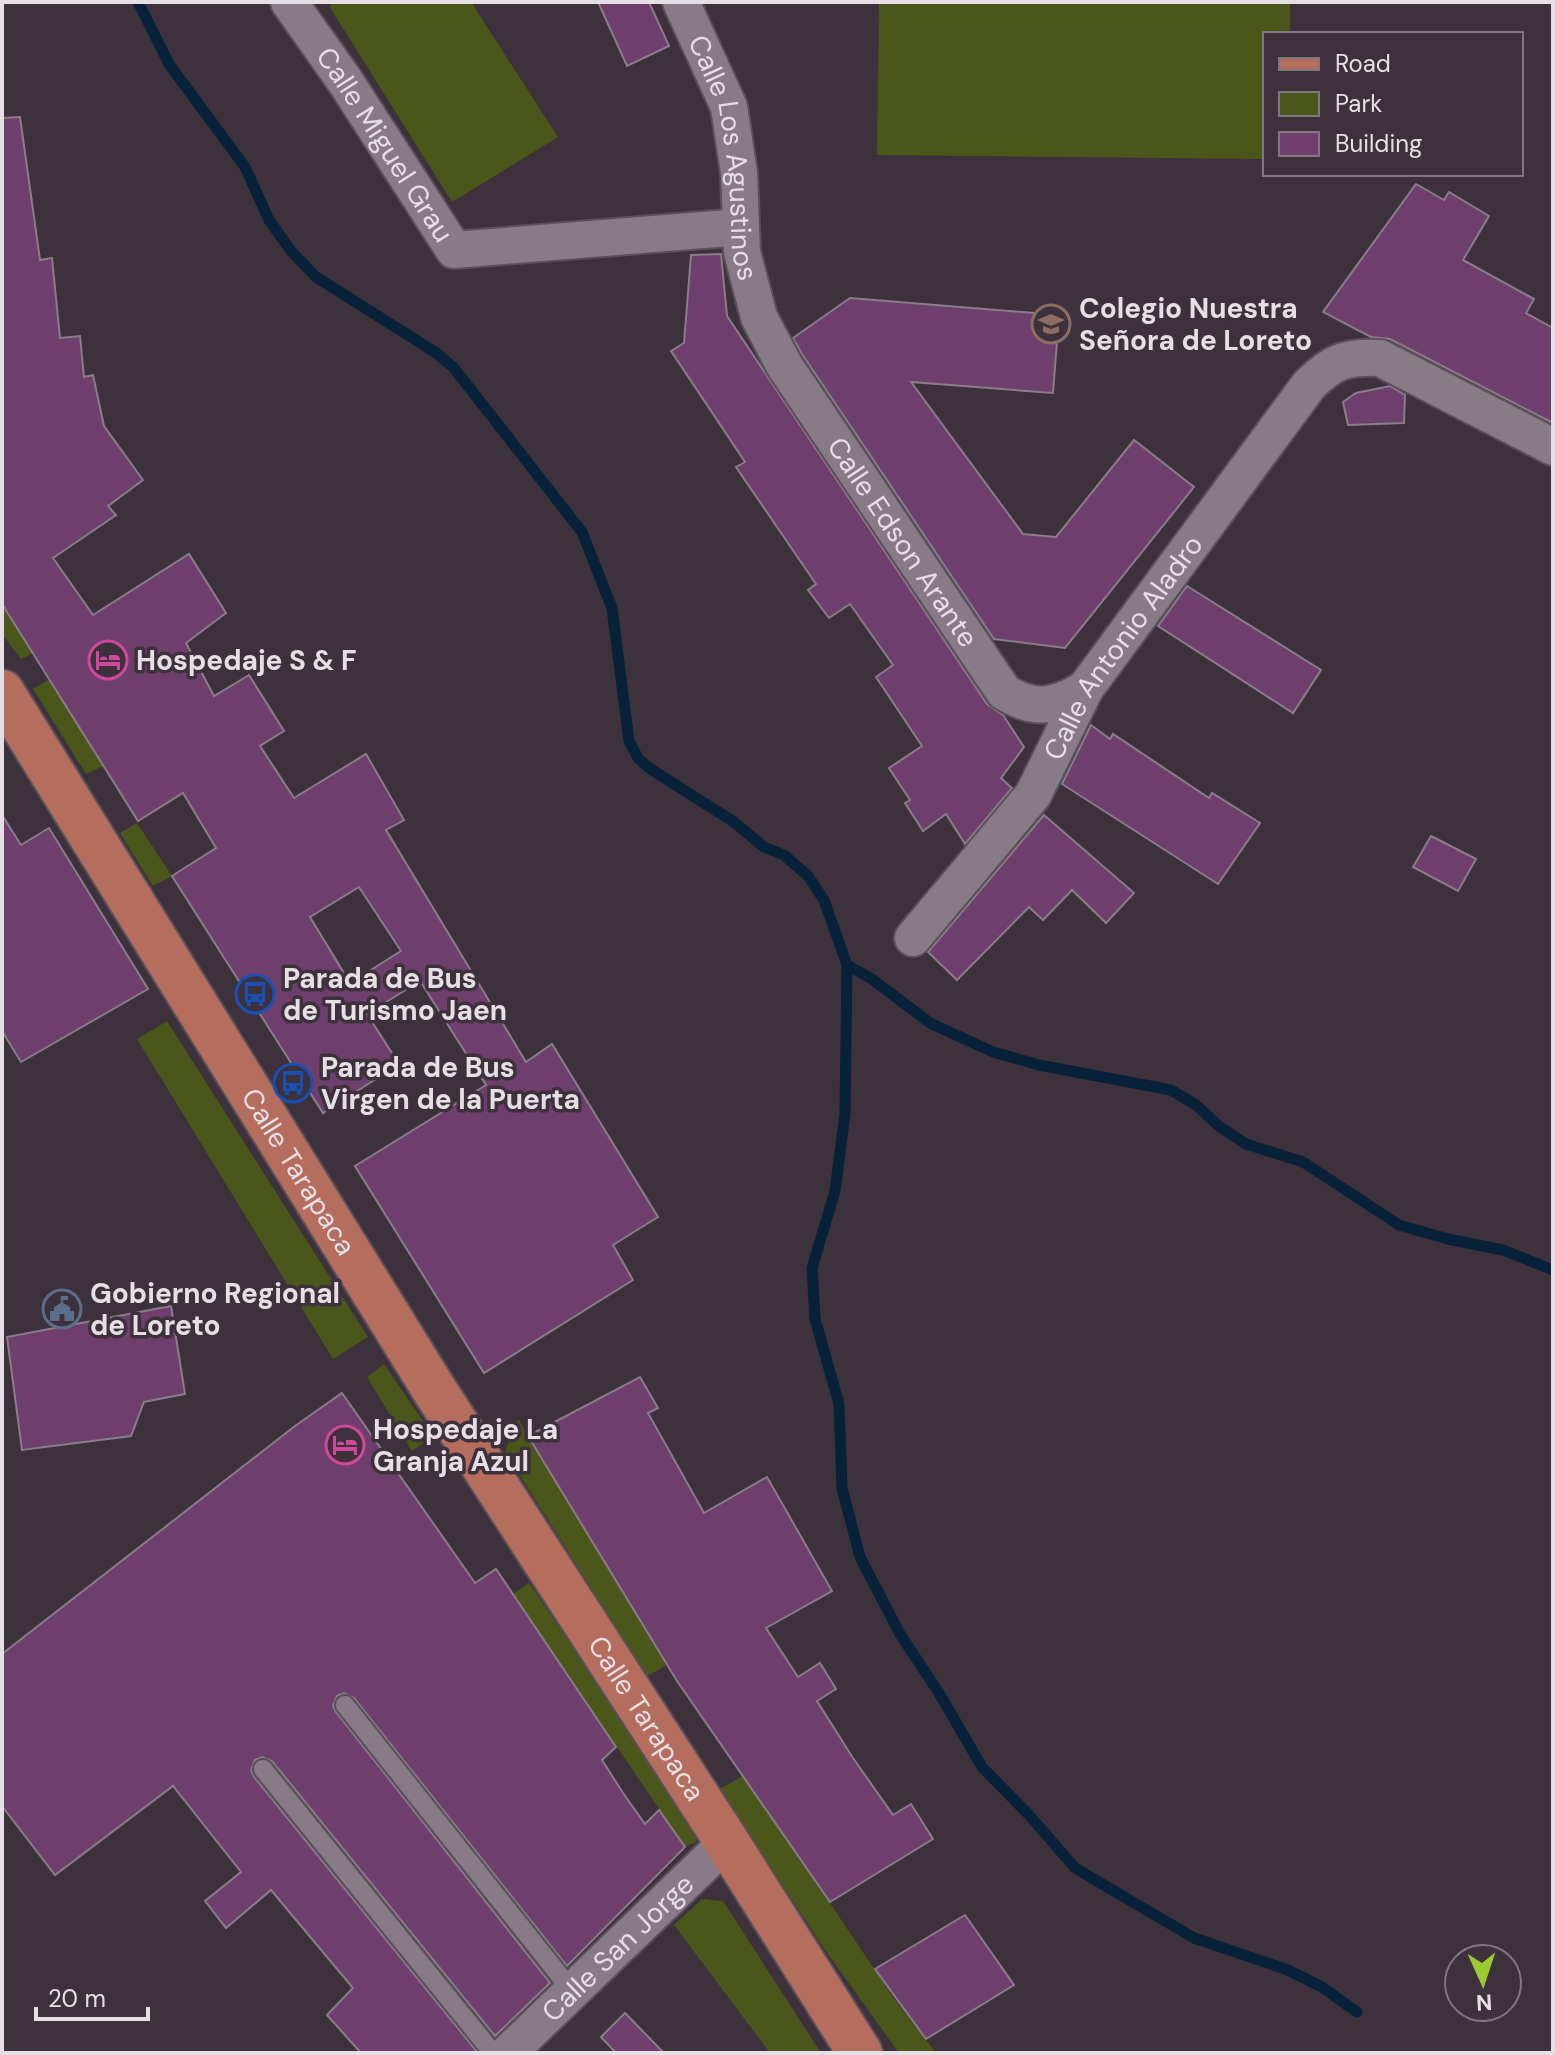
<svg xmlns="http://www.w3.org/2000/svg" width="1555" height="2055" font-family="'DM Sans',sans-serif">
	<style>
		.green { fill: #4b561a }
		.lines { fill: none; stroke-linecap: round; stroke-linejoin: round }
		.stream { stroke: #072139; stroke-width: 11 }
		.building { fill: #6e3e6c; stroke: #8a7d89; stroke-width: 2; fill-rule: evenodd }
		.service-casing { stroke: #5a5059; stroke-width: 22 }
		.minor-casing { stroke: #5a5059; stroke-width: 40 }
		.primary-casing { stroke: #5a5059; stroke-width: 48 }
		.service { stroke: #887b87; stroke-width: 18 }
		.minor { stroke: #887b87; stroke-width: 36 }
		.primary { stroke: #b56d5e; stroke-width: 44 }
		.labels { text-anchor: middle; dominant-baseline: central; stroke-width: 7; stroke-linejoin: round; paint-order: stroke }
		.street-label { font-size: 28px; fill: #e6dfe5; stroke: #3d313c }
		.poi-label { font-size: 28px; font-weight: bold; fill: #e6dfe5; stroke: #3d313c; text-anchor: start }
	</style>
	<rect width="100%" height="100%" fill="#3d313c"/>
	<g class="green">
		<polygon points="335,2 471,2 558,137 452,202 329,6"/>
		<polygon points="879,2 1290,2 1290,34 1265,34 1265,159 877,155"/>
		<polygon points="2,604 33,653 21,659 2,634"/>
		<polygon points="50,679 103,766 86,774 33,689"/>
		<polygon points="137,823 172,876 153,886 120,833"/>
		<polygon points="167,1021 368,1337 333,1359 137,1039"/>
		<polygon points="384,1364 434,1437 412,1451 367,1377"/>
		<polygon points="518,1419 667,1665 647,1676 505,1452"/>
		<polygon points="529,1583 695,1825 696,1842 685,1847 513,1594"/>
		<polygon points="744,1775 895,2000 936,2053 899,2053 825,1950 720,1789"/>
		<polygon points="702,1899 723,1901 821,2053 770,2053 674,1925"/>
	</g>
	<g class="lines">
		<g class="stream">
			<polyline points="138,2 169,64 245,167 269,220 291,251 316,277 435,352 454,368 582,532 612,608 629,741 638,758 649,768 734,822 764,847 784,855 808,876 824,900 847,965 872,979 930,1023 993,1052 1039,1065 1171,1090 1196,1105 1220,1127 1246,1144 1303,1162 1399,1225 1448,1239 1503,1250 1553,1270"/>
			<polyline points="847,965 845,1114 835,1191 812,1268 815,1319 839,1404 842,1488 860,1557 900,1634 939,1693 982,1767 1030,1816 1075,1868 1194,1938 1288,1970 1322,1987 1357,2012"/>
		</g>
	</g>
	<g class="building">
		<polygon points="598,2 649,2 669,46 627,66"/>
		<path d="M20 117 40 260 52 258 60 338 80 336 84 377 93 375 104 426 143 480 108 506 116 515 53 558 93 615 189 554 226 613 186 643 214 696 249 675 284 731 260 746 294 798 366 754 404 820 386 830 526 1062 552 1044 658 1217 613 1245 633 1280 484 1373 355 1166 486 1085 420 981 367 1014 399 1064 323 1113 172 876 216 848 183 793 138 821 2 604V118ZM359 887 401 951 350 983 310 917Z"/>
		<polygon points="1416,184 1444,200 1449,192 1489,216 1463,260 1534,299 1526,313 1553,328 1553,423 1390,339 1371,337 1323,312"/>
		<polygon points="721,254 727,316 987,704 1003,715 1024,747 1001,778 1012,788 965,844 946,814 923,831 905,803 910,800 889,768 922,746 876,677 893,665 850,604 829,618 808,590 816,584 736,467 745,462 671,351 684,343 691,255"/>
		<polygon points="850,298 1059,315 1053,393 911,382 1023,534 1056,537 1134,440 1194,487 1065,648 994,639 802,354 793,338"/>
		<polygon points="1390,386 1405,395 1404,423 1348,425 1343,402 1356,393"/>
		<polygon points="1187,586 1321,670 1293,713 1158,626"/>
		<polygon points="1091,725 1110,739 1113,734 1209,798 1212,793 1260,823 1218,884 1062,784"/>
		<polygon points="2,815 21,845 49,828 148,989 21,1062 2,1031"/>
		<polygon points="1044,815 1134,893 1106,923 1072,890 1043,920 1029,907 957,980 928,952"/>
		<polygon points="1431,836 1476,859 1458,891 1413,867"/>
		<polygon points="171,1306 185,1394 144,1402 131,1436 22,1450 7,1337"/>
		<polygon points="640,1377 658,1408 648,1413 704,1513 767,1477 832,1591 766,1628 798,1677 820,1663 836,1689 817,1701 853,1758 893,1815 911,1804 933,1839 830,1902 677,1681 528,1436"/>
		<polygon points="342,1393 475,1583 496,1569 616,1747 602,1760 623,1793 645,1824 659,1810 685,1847 567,1966 354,1698 344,1693 337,1696 333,1706 336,1712 550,1983 495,2036 272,1761 262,1757 255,1760 251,1770 254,1777 478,2053 361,2053 327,2015 353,1988 271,1890 226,1928 205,1901 241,1872 173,1786 55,1875 2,1806 2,1654 295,1426"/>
		<polygon points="965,1915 1014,1985 926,2039 875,1969"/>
		<polygon points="625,2013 664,2053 616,2053 601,2037"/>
	</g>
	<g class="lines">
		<g class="service-casing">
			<g id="service">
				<polyline points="345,1705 572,1991"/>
				<polyline points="263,1769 493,2053"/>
			</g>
		</g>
		<g class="minor-casing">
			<g id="minor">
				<path id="s1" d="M289 2 345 81 454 250 741 227"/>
				<path id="s2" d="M681 2 729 107 739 173 742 252 759 317 784 365 1004 692C1035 711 1054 707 1085 689"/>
				<path id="s3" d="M913 938 1033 795 1085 689 1309 385C1333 361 1347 356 1380 358L1553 447"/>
				<path id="s4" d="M508 2053 727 1842"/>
			</g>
		</g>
		<g class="primary-casing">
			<g id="primary">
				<path id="s5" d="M2 692 435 1391 727 1842 860 2053"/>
			</g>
		</g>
		<use href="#service" class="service"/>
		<use href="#minor" class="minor"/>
		<use href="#primary" class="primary"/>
	</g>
	<defs>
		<g id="school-ring" transform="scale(2)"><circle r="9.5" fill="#3d313c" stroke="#8d6e63" stroke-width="1.5"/><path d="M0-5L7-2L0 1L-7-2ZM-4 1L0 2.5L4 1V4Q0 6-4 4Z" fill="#8d6e63"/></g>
		<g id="hotel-ring" transform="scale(2)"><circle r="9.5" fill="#3d313c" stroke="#d1479c" stroke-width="1.5"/><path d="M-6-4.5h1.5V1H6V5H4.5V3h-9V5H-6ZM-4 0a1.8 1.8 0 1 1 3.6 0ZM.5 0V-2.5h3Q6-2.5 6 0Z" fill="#d1479c"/></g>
		<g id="bus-ring" transform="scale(2)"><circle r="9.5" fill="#3d313c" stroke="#1a4fb4" stroke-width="1.5"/><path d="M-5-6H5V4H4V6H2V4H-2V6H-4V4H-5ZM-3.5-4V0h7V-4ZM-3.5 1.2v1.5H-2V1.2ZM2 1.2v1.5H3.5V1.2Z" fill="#1a4fb4"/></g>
		<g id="civic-ring" transform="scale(2)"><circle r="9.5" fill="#3d313c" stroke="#5c6f8a" stroke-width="1.5"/><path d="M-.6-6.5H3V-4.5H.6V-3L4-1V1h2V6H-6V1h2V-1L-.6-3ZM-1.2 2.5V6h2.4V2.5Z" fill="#5c6f8a"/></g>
	</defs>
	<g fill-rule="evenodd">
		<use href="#school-ring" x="1051" y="324"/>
		<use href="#hotel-ring" x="108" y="660"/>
		<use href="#bus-ring" x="255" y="994"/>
		<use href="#bus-ring" x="293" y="1083"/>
		<use href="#civic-ring" x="62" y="1309"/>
		<use href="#hotel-ring" x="345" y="1445"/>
	</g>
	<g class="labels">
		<g class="street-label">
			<text stroke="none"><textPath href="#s1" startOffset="172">Calle Miguel Grau</textPath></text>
			<text stroke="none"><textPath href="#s2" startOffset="164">Calle Los Agustinos</textPath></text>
			<text stroke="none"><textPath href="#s2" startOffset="596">Calle Edson Arante</textPath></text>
			<text stroke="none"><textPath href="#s3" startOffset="360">Calle Antonio Aladro</textPath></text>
			<text stroke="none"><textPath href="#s5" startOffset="564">Calle Tarapaca</textPath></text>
			<text stroke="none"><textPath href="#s5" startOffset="1212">Calle Tarapaca</textPath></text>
			<text stroke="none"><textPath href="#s4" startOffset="152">Calle San Jorge</textPath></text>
		</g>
		<g class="poi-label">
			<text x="1079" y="308">Colegio Nuestra<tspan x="1079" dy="32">Señora de Loreto</tspan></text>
			<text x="136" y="660">Hospedaje S &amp; F</text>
			<text x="283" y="978">Parada de Bus<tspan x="283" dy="32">de Turismo Jaen</tspan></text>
			<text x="321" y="1067">Parada de Bus<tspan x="321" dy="32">Virgen de la Puerta</tspan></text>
			<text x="90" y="1293">Gobierno Regional<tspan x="90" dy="32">de Loreto</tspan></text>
			<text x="373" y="1429">Hospedaje La<tspan x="373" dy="32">Granja Azul</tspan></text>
		</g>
	</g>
	<rect width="1555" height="2055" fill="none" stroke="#e6dfe5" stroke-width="8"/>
	<rect x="1263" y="32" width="260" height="144" fill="#3d313c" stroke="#817780" stroke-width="2"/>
	<rect x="1279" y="58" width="40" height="12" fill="#b56d5e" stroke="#817780" stroke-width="2"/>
	<text x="1335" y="72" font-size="24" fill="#e6dfe5">Road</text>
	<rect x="1279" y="92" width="40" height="24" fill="#4b561a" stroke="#817780" stroke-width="2"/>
	<text x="1335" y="112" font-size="24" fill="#e6dfe5">Park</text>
	<rect x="1279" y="132" width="40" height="24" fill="#6e3e6c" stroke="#817780" stroke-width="2"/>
	<text x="1335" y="152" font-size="24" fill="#e6dfe5">Building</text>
	<g transform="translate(1483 1983) rotate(177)"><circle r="38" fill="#3d313c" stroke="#817780" stroke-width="2"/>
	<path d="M0-6L14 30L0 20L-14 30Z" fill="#9bcb32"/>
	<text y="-12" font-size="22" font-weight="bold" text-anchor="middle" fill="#e6dfe5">N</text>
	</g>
	<path d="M36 2007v12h112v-12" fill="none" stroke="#e6dfe5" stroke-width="4"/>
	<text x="48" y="2007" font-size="24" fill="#e6dfe5" stroke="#3d313c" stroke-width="6" paint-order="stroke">20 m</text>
</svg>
